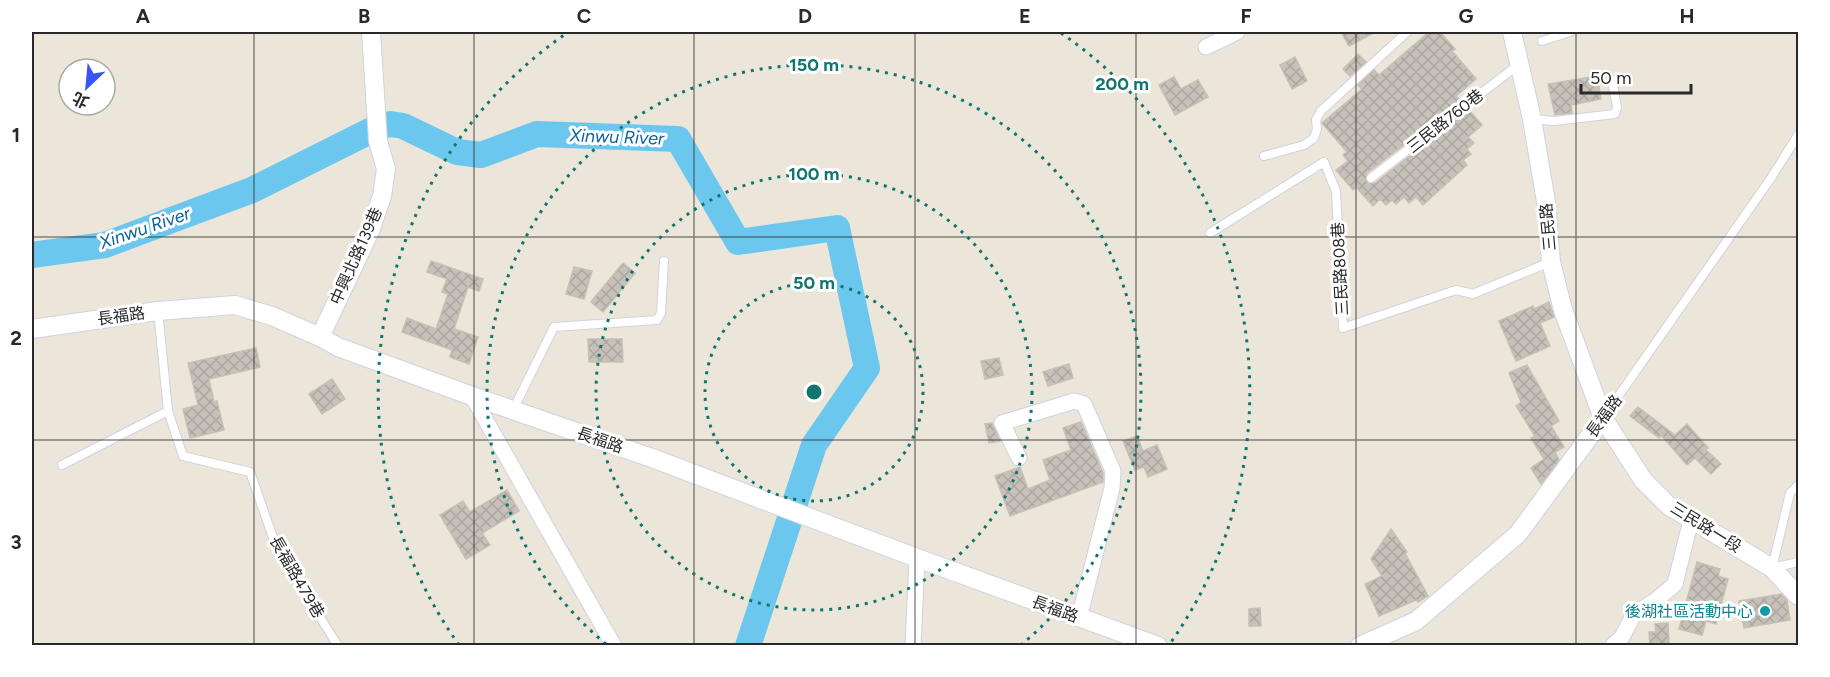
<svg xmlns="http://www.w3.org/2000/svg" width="1830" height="677" font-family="Figtree,'Noto Sans TC',sans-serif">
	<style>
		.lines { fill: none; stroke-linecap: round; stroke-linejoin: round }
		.river { stroke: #6cc7ef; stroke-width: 26 }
		.building { fill: url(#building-cross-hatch); stroke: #c6c1b4; stroke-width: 1.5 }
		.service-casing { stroke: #d0d2e2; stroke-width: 10 }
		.minor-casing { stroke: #d0d2e2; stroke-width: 17 }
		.tertiary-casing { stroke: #d0d2e2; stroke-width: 20 }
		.service { stroke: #fff; stroke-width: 8 }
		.minor { stroke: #fff; stroke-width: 15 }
		.tertiary { stroke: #fff; stroke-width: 18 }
		.grid { fill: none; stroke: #292929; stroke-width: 1.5; stroke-opacity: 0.55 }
		.ring { fill: none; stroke: #0f766e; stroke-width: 3; stroke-dasharray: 3 6 }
		.culture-dot { fill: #0f9aa8; stroke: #fff; stroke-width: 2 }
		.labels { text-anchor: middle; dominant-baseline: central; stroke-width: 6; stroke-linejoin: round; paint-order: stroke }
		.street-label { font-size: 16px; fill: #292929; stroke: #fff }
		.culture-label { font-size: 16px; fill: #0d838f; stroke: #fff; text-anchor: end }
		.water-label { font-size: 18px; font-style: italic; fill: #0d6399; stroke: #fff }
		.centre { fill: #0f766e; stroke: #fff; stroke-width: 3 }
		.ring-label { font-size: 18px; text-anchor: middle; font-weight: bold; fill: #0f766e; stroke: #fff; stroke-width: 6; stroke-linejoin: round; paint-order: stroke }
		.neatline { fill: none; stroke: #292929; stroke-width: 2 }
		.grid-label { font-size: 20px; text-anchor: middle; font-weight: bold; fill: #292929 }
	</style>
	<defs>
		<pattern id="building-cross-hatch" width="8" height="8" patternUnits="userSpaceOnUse" patternTransform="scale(1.5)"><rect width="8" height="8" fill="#c7c1ba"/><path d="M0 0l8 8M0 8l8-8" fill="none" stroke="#aba6a0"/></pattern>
	</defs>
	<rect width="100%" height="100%" fill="#ebe5da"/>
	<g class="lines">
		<polyline class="river" points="32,255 105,245 252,190 380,126 391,124 403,126 457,152 481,155 537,134 678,139 738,242 837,228 867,368 814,445 748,646"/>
	</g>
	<g class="building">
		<polygon points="1341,32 1375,32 1349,46"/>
		<polygon points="1429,32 1440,32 1455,49 1452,51 1476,79 1456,96 1461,101 1367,173 1366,181 1369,184 1375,183 1469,110 1482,125 1468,137 1474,143 1467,149 1471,154 1463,160 1467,165 1423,205 1416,197 1409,203 1404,197 1396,204 1392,200 1386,205 1380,199 1373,206 1356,187 1353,190 1336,170 1348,161 1343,155 1347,152 1322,123 1362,89 1358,85 1374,70 1379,75"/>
		<polygon points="1358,54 1366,62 1350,76 1343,69"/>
		<polygon points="1295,57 1307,81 1292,89 1280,65"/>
		<polygon points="1597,76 1601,99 1571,105 1572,113 1555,115 1548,84"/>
		<polygon points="1174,77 1181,89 1198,80 1208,97 1175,115 1159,85"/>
		<polygon points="431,261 483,279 479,291 468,287 454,329 478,337 469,364 450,357 452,350 402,332 407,318 436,329 448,294 442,292 447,279 427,272"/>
		<polygon points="623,263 635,273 603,312 591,302"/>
		<polygon points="574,267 592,271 584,299 566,294"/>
		<polygon points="1549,302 1554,317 1540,323 1550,346 1516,361 1499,321 1533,306 1534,309"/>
		<polygon points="588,339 622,339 623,362 589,362"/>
		<polygon points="256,348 260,367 209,379 214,402 217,401 224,430 190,438 183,409 198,405 188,363"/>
		<polygon points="999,358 1003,375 985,379 981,361"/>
		<polygon points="1069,364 1073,378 1048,386 1043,372"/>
		<polygon points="1527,365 1559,421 1551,426 1564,447 1555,452 1559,460 1541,484 1531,468 1544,459 1531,438 1535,436 1516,406 1521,402 1509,373"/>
		<polygon points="332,379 345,399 322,414 309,394"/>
		<polygon points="1638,407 1675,435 1687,424 1708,448 1705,449 1721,464 1711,474 1695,458 1687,465 1661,435 1659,438 1630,416"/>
		<polygon points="1081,422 1103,473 1103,482 1010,516 995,476 1020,467 1028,489 1050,480 1043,460 1071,450 1063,428"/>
		<polygon points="992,423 1000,441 989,443 985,424"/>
		<polygon points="1137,436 1143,451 1157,445 1167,469 1148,477 1144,467 1135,470 1123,441"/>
		<polygon points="507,490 519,511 482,533 490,545 466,559 440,515 463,501 470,512"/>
		<polygon points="1391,529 1407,552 1405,553 1428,596 1418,602 1416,600 1379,616 1365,584 1382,576 1371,559"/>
		<polygon points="1697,562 1720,569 1718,576 1728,579 1716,624 1706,621 1702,635 1679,629"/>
		<polygon points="1781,594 1787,600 1790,620 1744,628 1739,601"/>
		<polygon points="1260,608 1261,626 1249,626 1249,609"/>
		<polygon points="1668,623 1669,644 1650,645 1649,632 1656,632 1655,624"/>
	</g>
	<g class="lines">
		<g class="service-casing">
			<g id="service">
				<polyline points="1542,41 1570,32"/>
				<polyline points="1532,119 1554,121 1615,114 1617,107 1612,80"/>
				<polyline points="1264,156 1304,145 1314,138 1317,129 1316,120 1321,111 1407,32"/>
				<polyline points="1371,178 1518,65"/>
				<polyline points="1210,233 1324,162 1336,191 1343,328 1456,290 1473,294 1550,262"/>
				<polyline points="158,311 168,411 183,456 250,472 276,546 338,646"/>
				<polyline points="513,410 554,327 657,320 661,313 664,261"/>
				<polyline points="1603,418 1771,178 1798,135"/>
				<polyline points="62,465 168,411"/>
				<polyline points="1798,485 1790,493 1772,568 1798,562"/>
			</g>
		</g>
		<g class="minor-casing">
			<g id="minor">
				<polyline points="1206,47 1237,32"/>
				<polyline points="472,396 614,646"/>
				<polyline points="1019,458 1002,423 1074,401 1084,404 1113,471 1112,488 1079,618"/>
				<polyline points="913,646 917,558"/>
				<polyline points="1612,646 1622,637 1634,614 1655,601 1675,584 1691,520"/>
			</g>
		</g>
		<g class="tertiary-casing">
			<g id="tertiary">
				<polyline points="1512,32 1532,119 1546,202 1551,262 1563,310 1603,418 1643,480 1669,506 1772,568 1798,596"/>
				<polyline points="32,329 158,311 235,305 272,316 320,337 338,347 472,396 652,458 917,558 1158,646"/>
				<polyline points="320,337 370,231 382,196 386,169 378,141 371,32"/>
				<polyline points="1360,646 1416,621 1518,534 1603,418"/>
			</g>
		</g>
		<use href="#service" class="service"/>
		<use href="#minor" class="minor"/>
		<use href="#tertiary" class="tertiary"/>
	</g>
	<path class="grid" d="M254 32V646M474 32V646M694 32V646M915 32V646M1136 32V646M1356 32V646M1576 32V646M32 237H1798M32 440H1798"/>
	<g class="ring">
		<circle cx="814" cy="392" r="109"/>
		<circle cx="814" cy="392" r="218"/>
		<path d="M606 644A327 327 0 1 1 1022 644"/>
		<path d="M459 645A436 436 0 0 1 567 33M1061 33A436 436 0 0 1 1169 645"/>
	</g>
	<circle class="culture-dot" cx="1765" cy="611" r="6"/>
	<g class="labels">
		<g class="street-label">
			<text transform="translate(1445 121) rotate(-38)">三民路760巷</text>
			<text transform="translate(1548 227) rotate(-95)">三民路</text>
			<text transform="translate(356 256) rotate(-66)">中興北路139巷</text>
			<text transform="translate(1340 269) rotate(-93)">三民路808巷</text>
			<text transform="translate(121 316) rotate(-8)">長福路</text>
			<text transform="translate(1604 416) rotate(-54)">長福路</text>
			<text transform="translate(600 440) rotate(19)">長福路</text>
			<text transform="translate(1706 527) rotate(32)">三民路一段</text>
			<text transform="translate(297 577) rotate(60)">長福路479巷</text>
			<text transform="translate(1055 609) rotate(20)">長福路</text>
		</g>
		<g class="culture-label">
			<text x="1753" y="611">後湖社區活動中心</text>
		</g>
		<g class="water-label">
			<text transform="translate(617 137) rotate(2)">Xinwu River</text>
			<text transform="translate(145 228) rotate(-19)">Xinwu River</text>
		</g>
	</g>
	<circle cx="814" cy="392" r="9" class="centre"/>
	<g class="ring-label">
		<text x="814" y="71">150 m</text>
		<text x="1122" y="90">200 m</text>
		<text x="814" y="180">100 m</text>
		<text x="814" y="289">50 m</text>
	</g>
	<rect width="1830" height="677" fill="none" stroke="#ffffff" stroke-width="66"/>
	<g transform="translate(87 87) rotate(206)"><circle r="28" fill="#ffffff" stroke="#a9a9a9" stroke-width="1.5"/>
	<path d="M0-4.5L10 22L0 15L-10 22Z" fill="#3855fa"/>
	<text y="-9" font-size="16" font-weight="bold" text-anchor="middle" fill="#292929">北</text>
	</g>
	<path d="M1581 84v9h110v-9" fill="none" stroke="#292929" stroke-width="3"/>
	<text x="1590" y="84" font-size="18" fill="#292929" stroke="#ffffff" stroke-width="4.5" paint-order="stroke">50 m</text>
	<rect x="33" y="33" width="1764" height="611" class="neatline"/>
	<g class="grid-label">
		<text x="143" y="23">A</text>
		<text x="364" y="23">B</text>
		<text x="584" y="23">C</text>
		<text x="805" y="23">D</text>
		<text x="1025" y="23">E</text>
		<text x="1246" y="23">F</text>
		<text x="1466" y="23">G</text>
		<text x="1687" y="23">H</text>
		<text x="16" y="142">1</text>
		<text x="16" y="345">2</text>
		<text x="16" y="549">3</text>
	</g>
</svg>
